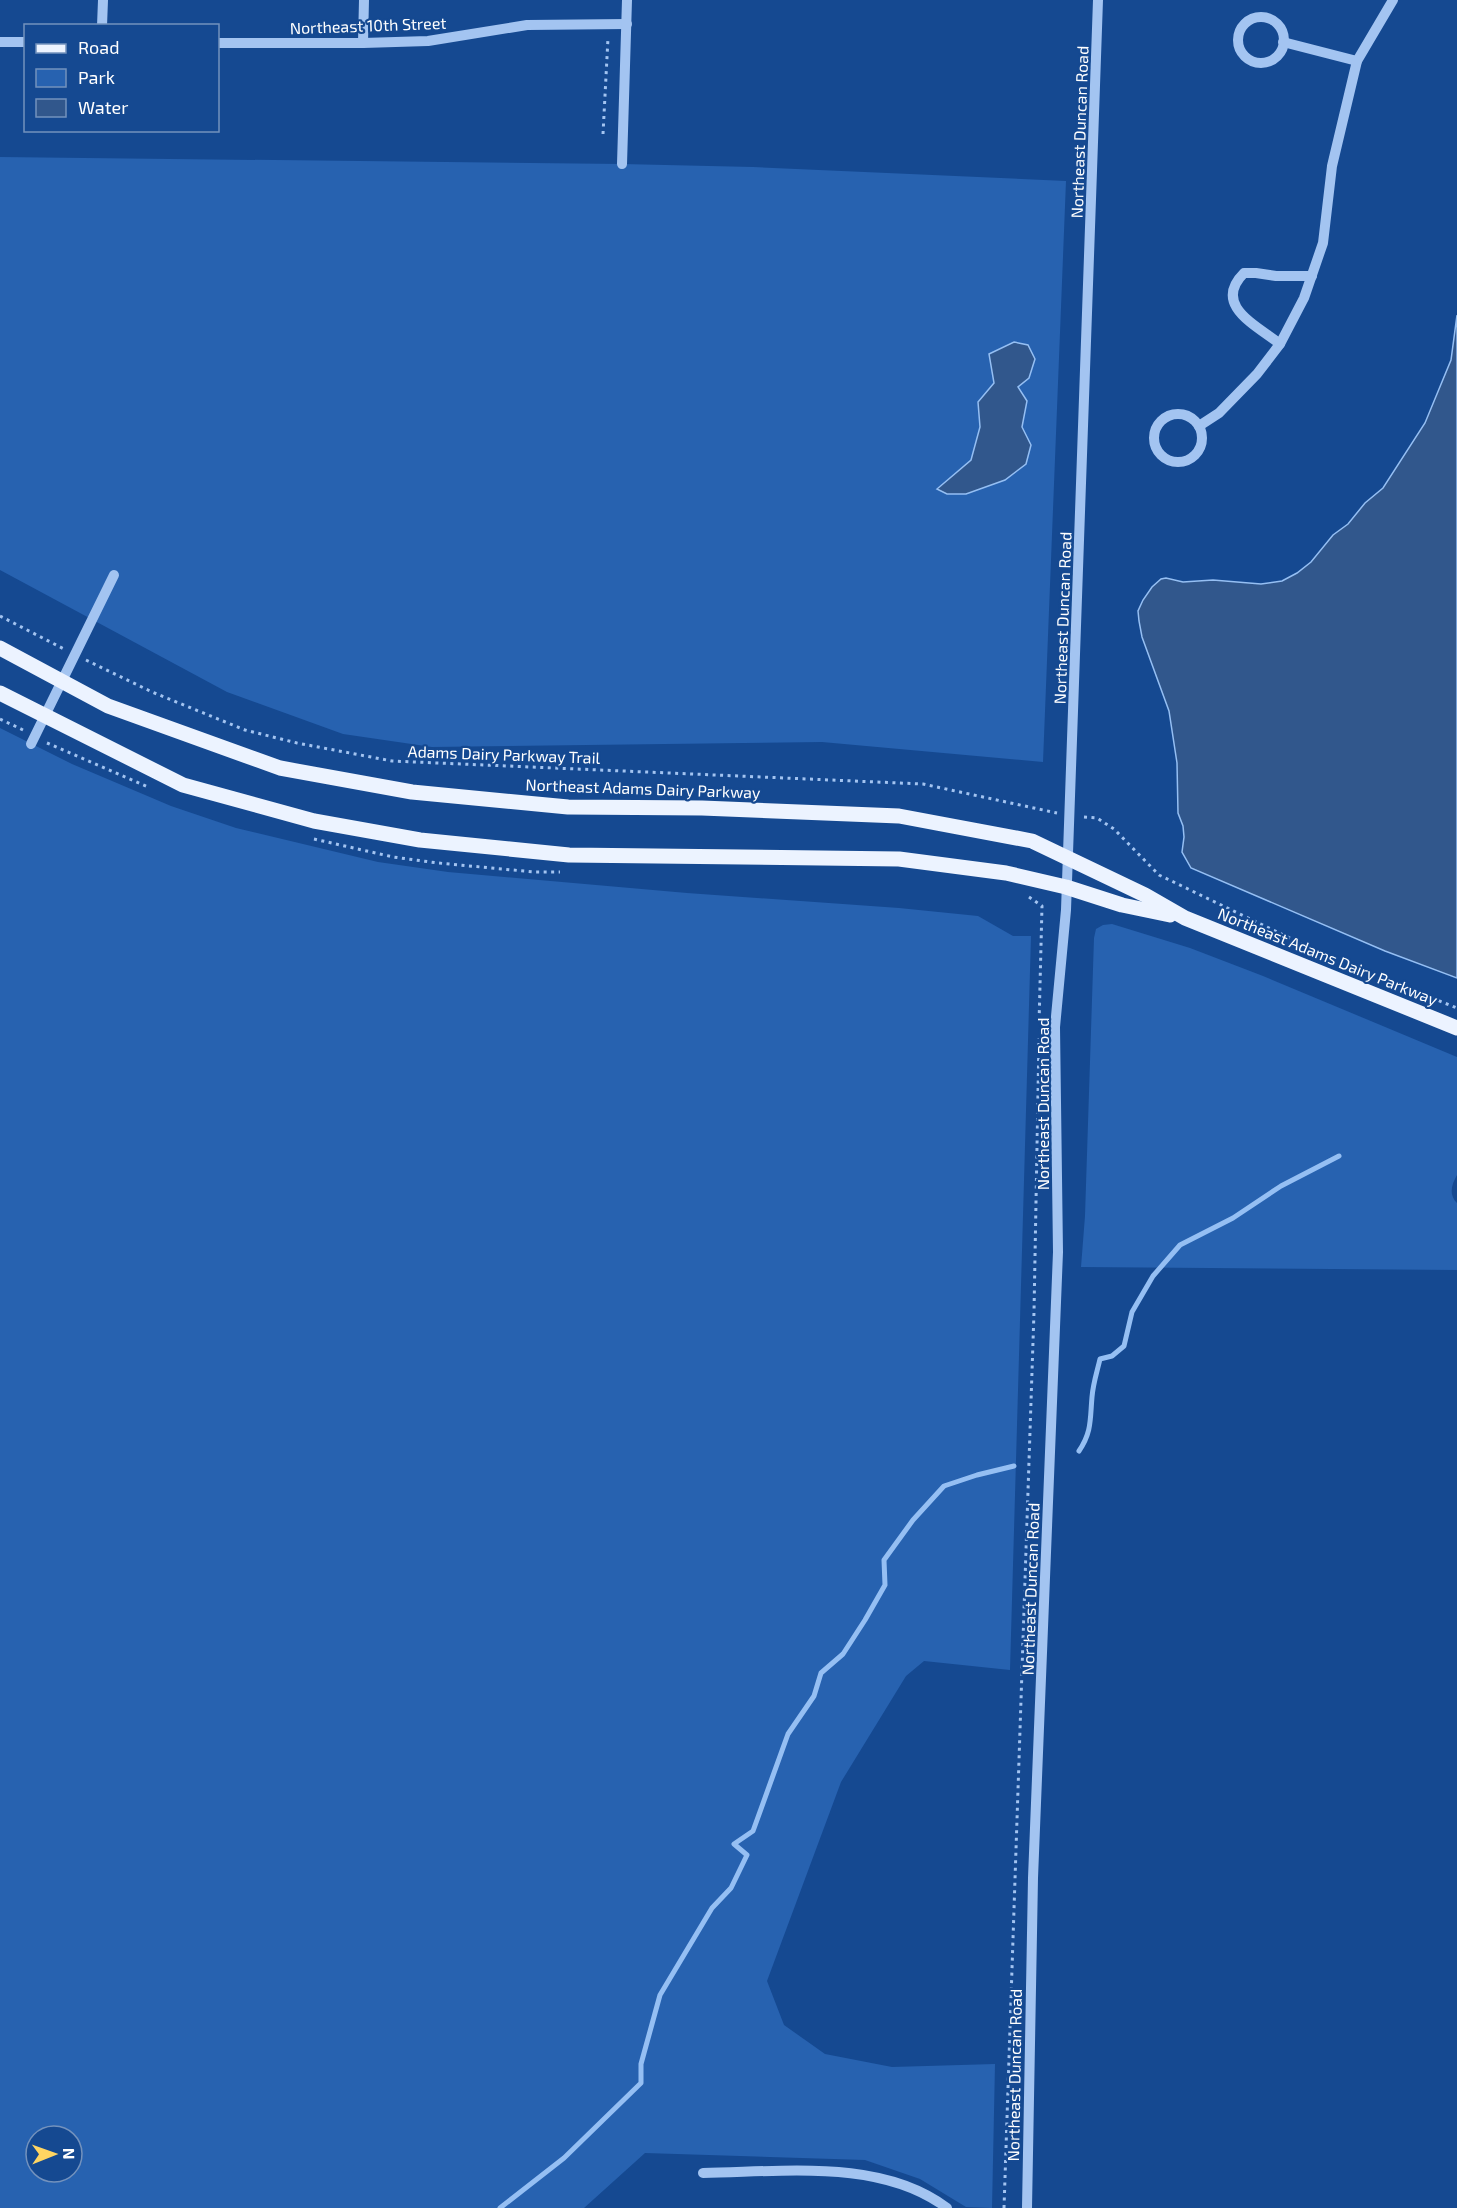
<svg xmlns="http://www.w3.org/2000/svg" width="1457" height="2208" font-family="'Exo 2',sans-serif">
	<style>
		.green { fill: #2762b0; fill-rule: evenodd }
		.water { fill: #31578c; stroke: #95bff3; stroke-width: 1.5 }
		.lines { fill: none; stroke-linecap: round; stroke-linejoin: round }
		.stream { stroke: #95bff3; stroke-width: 5 }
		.path { stroke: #a3c4f1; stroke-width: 3; stroke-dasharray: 3 4.5; stroke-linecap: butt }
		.minor { stroke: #a3c4f1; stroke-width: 10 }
		.major { stroke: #ecf3ff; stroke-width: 15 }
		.labels { text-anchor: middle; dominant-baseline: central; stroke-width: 4.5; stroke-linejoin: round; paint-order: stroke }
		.street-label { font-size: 16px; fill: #fff; stroke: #154991 }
	</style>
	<rect width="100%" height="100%" fill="#154991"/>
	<g class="green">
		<polygon points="0,157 622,164 753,167 1066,181 1043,762 822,742 432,747 343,734 227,692 0,570"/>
		<path d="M0 728 72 764 171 806 236 828 378 862 448 872 687 893 899 908 978 916 1013 936H1031L1010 1670 924 1661 906 1676 841 1782 767 1981 784 2025 825 2054 892 2067 995 2064 992 2208 966 2207 920 2179 865 2160 645 2153 584 2208H0ZM36 2136H72V2172H36Z"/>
		<path d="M1112 924 1190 948 1263 976 1457 1057V1175C1452 1184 1448 1194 1457 1203V1270L1081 1267 1085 1216 1094 938 1096 929 1103 925Z"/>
	</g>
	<g class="water">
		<polygon points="1457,315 1457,978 1385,951 1191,868 1182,852 1184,837 1183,826 1178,813 1177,763 1169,711 1142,637 1139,621 1138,611 1143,600 1152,587 1161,579 1166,578 1183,582 1213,580 1261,584 1282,581 1297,573 1311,562 1333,535 1348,524 1365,503 1383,488 1425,423 1451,360"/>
		<polygon points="1014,342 1028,345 1035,359 1029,378 1018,387 1027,401 1022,427 1031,445 1026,464 1005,480 966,494 947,494 937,489 971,460 980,427 978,402 994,383 989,354"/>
	</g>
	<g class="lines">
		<g class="stream">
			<path d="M1079 1451C1092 1432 1090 1419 1092 1397 1093 1384 1097 1372 1100 1359L1112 1356 1124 1346 1132 1312 1153 1276 1180 1245 1233 1218 1281 1186 1339 1156"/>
			<polyline points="500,2208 564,2158 641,2083 641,2064 660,1995 712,1908 731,1888 747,1855 734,1844 753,1831 788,1734 814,1696 821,1673 843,1654 865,1620 885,1585 884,1560 913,1520 944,1486 977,1475 1014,1466"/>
		</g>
		<g class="path">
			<polyline points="603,134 608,38"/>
			<polyline points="0,616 64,649"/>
			<polyline points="86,660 152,692 245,730 297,743 392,761 923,784 1057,813"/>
			<polyline points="0,719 23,730"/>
			<polyline points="47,743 148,787"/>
			<polyline points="1084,817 1097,818 1114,829 1159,875 1327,956"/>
			<polyline points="314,839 393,857 438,863 534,872 560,872"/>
			<polyline points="1029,897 1042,906 1039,1025"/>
			<polyline points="1397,984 1457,1008"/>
			<polyline points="1004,2208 1034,1312 1039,1038"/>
		</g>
		<g class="minor">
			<circle cx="1261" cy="40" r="23"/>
			<polyline points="102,26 103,0"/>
			<polyline points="0,42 26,42"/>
			<polyline points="1283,42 1357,61"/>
			<polyline points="218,43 363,43 428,41 527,25 627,24"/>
			<polyline points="363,43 364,0"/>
			<polyline points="622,164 627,0"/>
			<path d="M1280 344C1256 325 1212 305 1244 273H1256L1276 276H1312"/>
			<circle cx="1178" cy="438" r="24"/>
			<polyline points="1199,426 1219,413 1257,374 1280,344 1304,298 1323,243 1332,166 1357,61 1393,0"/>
			<polyline points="31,744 114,575"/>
			<path d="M703 2173C782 2172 881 2158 947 2208"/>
			<polyline points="1027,2208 1033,1878 1058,1252 1055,1027 1066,910 1098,0"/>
		</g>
		<g class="major">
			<polyline points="0,648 108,706 280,768 412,792 568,807 702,808 899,816 1032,841 1145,895 1185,918 1457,1028"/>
			<polyline points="0,693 183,785 314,821 420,840 569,855 899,859 1006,873 1066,887 1122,905 1170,915"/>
		</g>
	</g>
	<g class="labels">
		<g class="street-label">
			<text transform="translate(368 25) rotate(-2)">Northeast 10th Street</text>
			<text transform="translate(1079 132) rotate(-88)">Northeast Duncan Road</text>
			<text transform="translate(1062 618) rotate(-88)">Northeast Duncan Road</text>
			<text transform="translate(504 754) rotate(2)">Adams Dairy Parkway Trail</text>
			<text transform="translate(643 788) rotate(2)">Northeast Adams Dairy Parkway</text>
			<text transform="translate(1328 956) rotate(22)">Northeast Adams Dairy Parkway</text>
			<text transform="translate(1042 1104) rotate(-90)">Northeast Duncan Road</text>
			<text transform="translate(1030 1589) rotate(-88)">Northeast Duncan Road</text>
			<text transform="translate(1014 2075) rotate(-89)">Northeast Duncan Road</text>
		</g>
	</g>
	<rect x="24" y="24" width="195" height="108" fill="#154991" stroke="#7392bd" stroke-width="1.5"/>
	<rect x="36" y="44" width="30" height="9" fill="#ecf3ff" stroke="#7392bd" stroke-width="1.5"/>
	<text x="78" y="54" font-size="18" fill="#ffffff">Road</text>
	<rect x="36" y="69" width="30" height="18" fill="#2762b0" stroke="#7392bd" stroke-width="1.5"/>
	<text x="78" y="84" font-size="18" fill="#ffffff">Park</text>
	<rect x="36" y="99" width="30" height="18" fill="#31578c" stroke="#7392bd" stroke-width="1.5"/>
	<text x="78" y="114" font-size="18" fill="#ffffff">Water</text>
	<g transform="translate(54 2154) rotate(89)"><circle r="28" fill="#154991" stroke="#7392bd" stroke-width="1.5"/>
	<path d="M0-4.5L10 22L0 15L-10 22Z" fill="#ffd562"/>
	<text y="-9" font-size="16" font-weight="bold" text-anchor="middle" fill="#ffffff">N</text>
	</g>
</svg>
